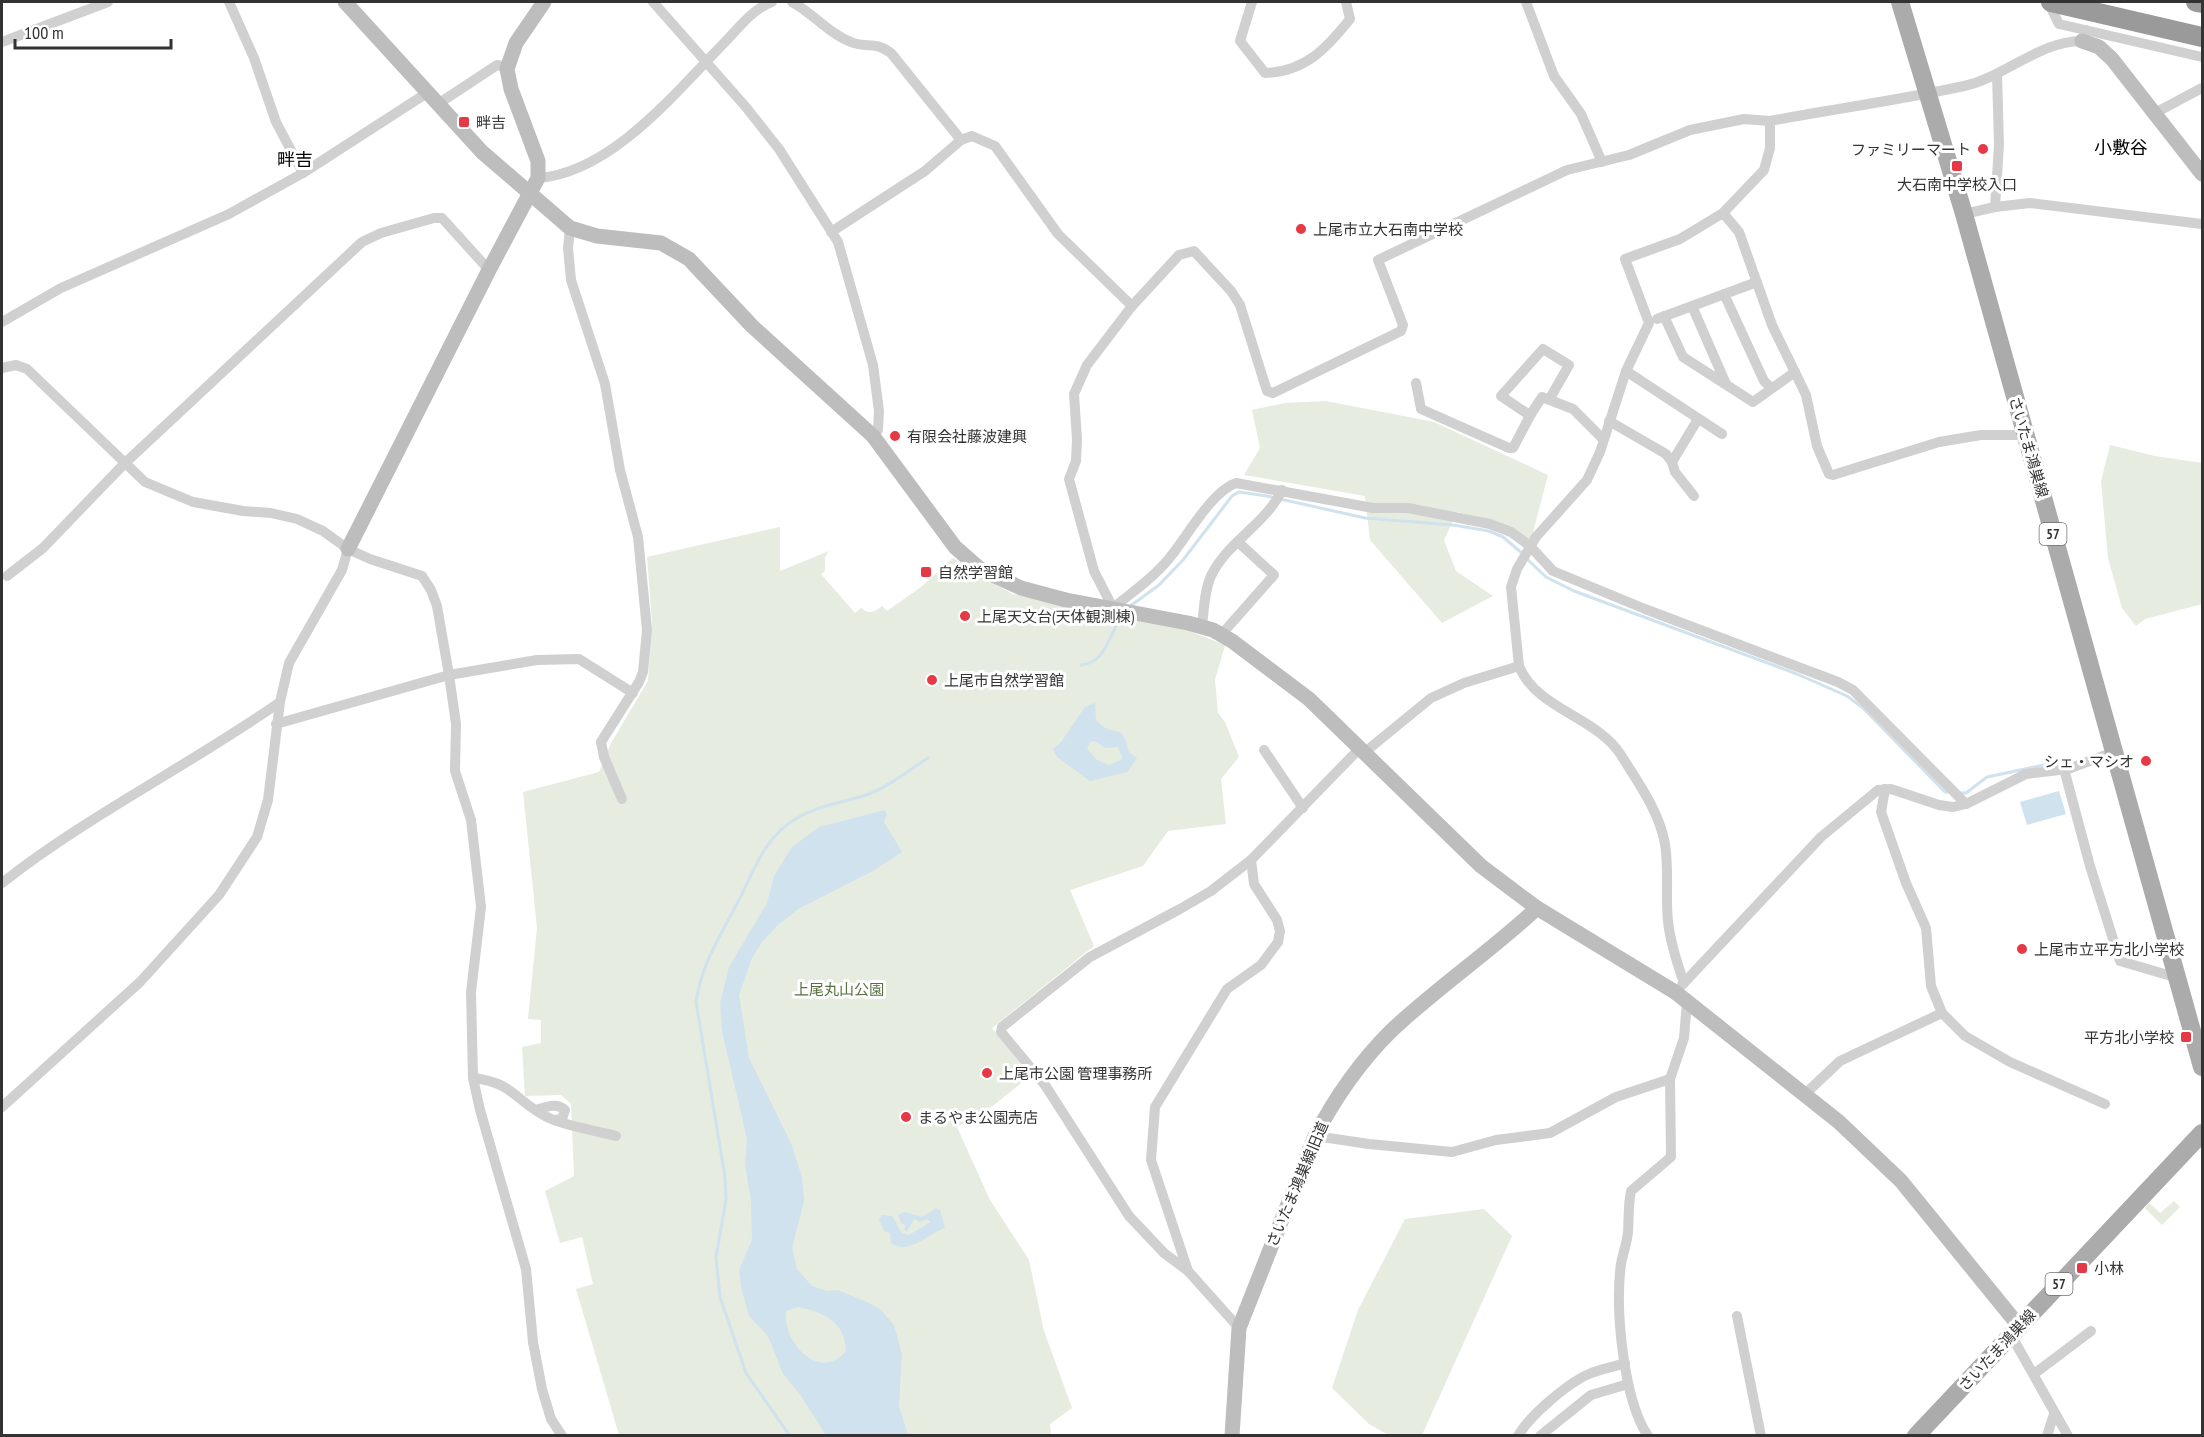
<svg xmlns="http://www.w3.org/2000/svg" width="2204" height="1437" font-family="'PT Sans Narrow','Noto Sans JP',sans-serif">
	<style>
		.green { fill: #e6ecdf }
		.water { fill: #cfe2ee; fill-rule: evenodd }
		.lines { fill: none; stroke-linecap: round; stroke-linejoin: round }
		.stream { stroke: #cfe2ee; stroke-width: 3 }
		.street { stroke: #d0d0d0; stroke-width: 10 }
		.secondary { stroke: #bdbdbd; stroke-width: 15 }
		.primary { stroke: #ababab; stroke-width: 18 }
		.highway { stroke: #9a9a9a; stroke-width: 20 }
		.poi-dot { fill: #e63946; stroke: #fff; stroke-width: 2 }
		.labels { text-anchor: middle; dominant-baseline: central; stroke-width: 6; stroke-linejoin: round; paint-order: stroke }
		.shield { fill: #fff; stroke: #707070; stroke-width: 1.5 }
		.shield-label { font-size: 14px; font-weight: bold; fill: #333 }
		.poi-label { font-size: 15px; fill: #333; stroke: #fff; text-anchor: start }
		.street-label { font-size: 15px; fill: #333; stroke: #fff }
		.park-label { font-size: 15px; fill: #56703f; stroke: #fff }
		.quarter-label { font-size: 18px; fill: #000; stroke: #fff }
	</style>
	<rect width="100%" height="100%" fill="#fff"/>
	<g class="green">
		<polygon points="1326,401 1434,422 1548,475 1531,540 1499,522 1457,512 1444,540 1456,571 1493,596 1442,623 1370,540 1365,496 1244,475 1260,448 1252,410 1285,403"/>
		<polygon points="2110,445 2155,456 2202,463 2202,604 2145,619 2136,626 2122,608 2108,558 2101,481"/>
		<path d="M780 527V571L829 551 825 557V571L821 574 855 613 861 608C868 615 876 612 882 606L887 611 921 587 953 558 1012 594 1179 627 1225 645 1215 680 1218 713 1225 722 1239 757 1221 779 1226 824 1168 831 1143 866 1070 890 1094 946 992 1028 1030 1076 994 1105 957 1127 990 1200 1029 1260 1044 1331 1072 1408 1050 1424 1051 1435H619L576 1289 593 1284 582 1237 560 1243 545 1191 574 1176 571 1104 561 1095 525 1096 522 1047 541 1043V1020L528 1019 537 928 523 792 599 772 611 743 648 681 652 622 647 557Z"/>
		<polygon points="2174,1201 2180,1207 2162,1225 2145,1208 2149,1203 2160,1213"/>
		<polygon points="1484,1209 1512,1236 1422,1435 1388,1435 1369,1424 1332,1388 1358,1310 1405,1219"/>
	</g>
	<g class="water">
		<path d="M1095 703 1096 720C1114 741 1122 718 1129 752L1137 758 1127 772 1090 781 1057 757 1053 749 1061 742 1085 707ZM1095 741 1105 748 1118 747 1123 759 1109 765 1097 760 1087 749 1090 742Z"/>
		<polygon points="2059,791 2066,814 2027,825 2020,802"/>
		<path d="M885 810 887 814 884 822 902 852 873 871 800 908 779 924 762 942 752 958 739 995 749 1058 791 1143 802 1177 804 1201 792 1248 797 1269 812 1286 827 1291 838 1290 869 1303 880 1309 894 1325 902 1355 899 1406 908 1435H826L799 1393 783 1374 768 1336 749 1316 741 1287 739 1270 752 1240 751 1201 745 1164 747 1139 722 1031 720 1003 729 967 767 903 774 876 792 847 819 827ZM798 1307C823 1312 845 1321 846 1351 820 1383 782 1342 786 1311Z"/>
		<path d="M936 1208 940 1210 945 1228C928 1233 910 1256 891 1243L890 1233 884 1231 879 1219 882 1215 892 1216 902 1233 909 1235 931 1222 927 1219 921 1222 914 1219 907 1231 904 1230 906 1225 901 1223 898 1215 905 1212 922 1217Z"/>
	</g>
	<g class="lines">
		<g class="stream">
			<polyline points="1527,559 1546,577 1574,591 1797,674 1847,696 1863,708 1945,792 1949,792"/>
			<polyline points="1129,607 1159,585 1183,560 1232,496 1239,492 1267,496 1365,518 1453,525 1489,531 1503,537 1523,554"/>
			<path d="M1081 665C1107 663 1108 634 1122 617"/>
			<polyline points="1959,793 1966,793 1987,777 2063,761 2070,764"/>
			<path d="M790 1436 746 1373 720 1297 716 1257 726 1200 725 1177 696 1002C702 961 724 930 742 894 756 865 767 835 797 818 819 805 842 803 866 795 887 788 909 770 928 758"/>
		</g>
		<g class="street">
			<polyline points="229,2 254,58 276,122 303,173"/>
			<polyline points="653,2 745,106 779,149 838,242 873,365 879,411 878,430 873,436"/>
			<path d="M792 2C813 13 829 34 851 42 868 49 873 40 891 53L961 140"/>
			<path d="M1252 2 1240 41 1265 73C1305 72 1327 48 1350 19L1346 2"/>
			<polyline points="1526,2 1554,76 1581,114 1602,162"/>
			<polyline points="2048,2 2059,24 2202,57"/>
			<polyline points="2,42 108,2"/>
			<polyline points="438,104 497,65 508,67"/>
			<polyline points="2155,113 2202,88"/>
			<path d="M538 178C611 173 676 92 724 43 738 29 752 9 772 2"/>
			<polyline points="1995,207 1999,145 1997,74"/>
			<polyline points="1723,213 1739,232 1772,325 1806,395 1817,446 1829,474 1833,475 1939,442 1981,435 2025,435"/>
			<polyline points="1964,214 1995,207 2030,203 2202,224"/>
			<polyline points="570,228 568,248 571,280 605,384 620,470 638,537 647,630 643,672 639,682 601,742 604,757 622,799"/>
			<polyline points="831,232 925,171 961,140 972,136 995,146 1058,234 1132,306"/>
			<polyline points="1724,294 1764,381 1771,388"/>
			<polyline points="1692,306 1726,384"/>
			<polyline points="1664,316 1683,357 1753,402 1795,372"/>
			<polyline points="1657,319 1757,282"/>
			<polyline points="2,322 61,288 229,214 303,173 427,93"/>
			<polyline points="2,368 16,365 27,369 145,482 193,502 243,511 271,513 297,519 323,531 348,549 370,559 422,576 431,590 437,606 449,675 456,724 455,771 471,820 481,907 471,992 473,1078 480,1110 526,1269 533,1342 542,1389 551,1419 562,1436"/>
			<polyline points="1626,371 1722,434"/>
			<polyline points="1416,383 1421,409 1509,448 1513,448 1531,414"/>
			<polyline points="1549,400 1569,365 1543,349 1501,396 1528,414 1531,414 1542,397 1573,409 1603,439"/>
			<polyline points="1609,421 1666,454 1672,462 1675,472 1694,496"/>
			<polyline points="1672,462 1698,419"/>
			<polyline points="7,576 43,548 124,464 362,242 381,233 434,218 442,218 489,270"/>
			<path d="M1202 627C1204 610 1204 592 1211 576 1227 542 1266 524 1282 490"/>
			<polyline points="1221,635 1274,575 1238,542"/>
			<polyline points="276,724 449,675 537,660 579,659 633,693"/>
			<polyline points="1264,750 1303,808"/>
			<polyline points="1365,752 1431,698 1464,683 1519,666"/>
			<polyline points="2064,769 2090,866 2120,961 2178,978"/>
			<polyline points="1885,789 1881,812 1906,883 1926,928 1931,986 1942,1013 1965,1036 2010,1062 2105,1104"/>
			<path d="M1966 804 1853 690 1838 682 1645 609 1553 571 1530 546 1511 532 1490 524 1408 508H1373L1236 483C1210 492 1185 541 1166 562 1152 579 1131 593 1113 608L1094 571 1069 479 1076 461 1077 440 1074 394 1087 365 1132 306 1179 255 1194 251 1231 291 1240 305 1267 391 1273 393 1401 331 1403 325 1378 260 1567 170 1629 155 1690 130 1744 119 1770 121C1834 109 1900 100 1964 86 2005 77 2039 41 2082 41L2086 30"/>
			<path d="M2 883C87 816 190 765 280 702"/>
			<path d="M1684 983C1677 963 1670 942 1668 921 1665 895 1670 865 1664 839 1657 808 1637 781 1621 755 1596 716 1537 710 1519 666L1511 587 1517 569 1536 537 1587 480 1600 452 1626 371 1649 323 1625 259 1680 239 1723 213 1764 170 1770 148V121"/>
			<polyline points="1682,985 1821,837 1878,790 1891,789 1939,805 1953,807 1966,804 2026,774 2068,769 2114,752"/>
			<path d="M473 1078C516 1083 515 1102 549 1118 569 1127 595 1130 616 1136"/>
			<polyline points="1804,1095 1840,1061 1942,1013"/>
			<polyline points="2,1107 140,982 219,895 257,837 268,800 280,702 289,663 342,570 348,549"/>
			<path d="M536 1110C546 1107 557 1102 565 1110L562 1119 555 1120"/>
			<polyline points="1315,1136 1369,1144 1452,1152 1496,1140 1550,1133 1616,1097 1670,1079"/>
			<polyline points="1188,1271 1151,1160 1155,1107 1227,989 1261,965 1278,942 1280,931 1277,920 1254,884 1251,860"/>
			<polyline points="1737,1316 1761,1436"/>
			<polyline points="1239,1328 1188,1271 1164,1253 1129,1216 1045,1085 1001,1032 1002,1027 1090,957 1180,909 1211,891 1251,860 1360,748"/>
			<polyline points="2011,1335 2068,1436"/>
			<polyline points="2034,1374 2091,1331"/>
			<path d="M1518 1436C1529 1416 1568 1383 1589 1374 1600 1369 1614 1367 1625 1363"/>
			<polyline points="1540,1436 1591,1395 1628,1384"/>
			<path d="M1648 1436C1623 1399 1615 1308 1621 1264 1623 1253 1627 1243 1628 1232 1629 1218 1628 1205 1631 1191L1671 1157 1670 1079 1684 1038 1687 1002"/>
			<polyline points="2047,1436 2054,1414"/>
		</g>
		<g class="secondary">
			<polyline points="345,2 482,152 570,228 597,236 661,243 689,259 752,326 873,436 955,547 980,569 1021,588 1066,600 1188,623 1213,630 1232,641 1309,699 1481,866 1537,908 1675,992 1839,1122 1901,1181 2019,1326"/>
			<polyline points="2082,41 2099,47 2112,59 2202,174"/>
			<polyline points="348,549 489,270 538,178 538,161 511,89 507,69 516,43 544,2"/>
			<path d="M1232 1436 1239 1328 1315 1136C1335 1098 1360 1062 1390 1032 1436 988 1490 952 1537 908"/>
		</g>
		<g class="primary">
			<polyline points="1900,2 1964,214 2202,1067"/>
			<polyline points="1916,1436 2202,1133"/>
		</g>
		<g class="highway">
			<polyline points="2051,2 2202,37"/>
			<polyline points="2196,2 2202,3"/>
		</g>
	</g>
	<g class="poi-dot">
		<rect x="458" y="116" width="12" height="12" rx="3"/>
		<circle cx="1983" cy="149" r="6"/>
		<rect x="1951" y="160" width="12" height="12" rx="3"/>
		<circle cx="1301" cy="229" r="6"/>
		<circle cx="895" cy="436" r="6"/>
		<rect x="920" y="566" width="12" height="12" rx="3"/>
		<circle cx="965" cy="616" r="6"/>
		<circle cx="932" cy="680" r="6"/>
		<circle cx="2146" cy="761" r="6"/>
		<circle cx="2022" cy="949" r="6"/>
		<rect x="2180" y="1031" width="12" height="12" rx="3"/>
		<circle cx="987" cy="1073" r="6"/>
		<circle cx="906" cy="1117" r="6"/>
		<rect x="2076" y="1262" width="12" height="12" rx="3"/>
	</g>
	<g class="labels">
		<g class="shield">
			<rect x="2039.5" y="523" width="27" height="22" rx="4.5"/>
			<rect x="2045.5" y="1273" width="27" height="22" rx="4.5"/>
		</g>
		<g class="shield-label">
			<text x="2053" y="534">57</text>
			<text x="2059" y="1284">57</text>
		</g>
		<g class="poi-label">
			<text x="476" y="122">畔吉</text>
			<text x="1971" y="149" text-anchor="end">ファミリーマート</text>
			<text x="1957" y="184" text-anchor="middle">大石南中学校入口</text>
			<text x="1313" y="229">上尾市立大石南中学校</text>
			<text x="907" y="436">有限会社藤波建興</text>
			<text x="938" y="572">自然学習館</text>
			<text x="977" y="616">上尾天文台(天体観測棟)</text>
			<text x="944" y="680">上尾市自然学習館</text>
			<text x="2134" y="761" text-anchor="end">シェ・マシオ</text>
			<text x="2034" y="949">上尾市立平方北小学校</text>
			<text x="2174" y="1037" text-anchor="end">平方北小学校</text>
			<text x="999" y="1073">上尾市公園 管理事務所</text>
			<text x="918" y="1117">まるやま公園売店</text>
			<text x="2094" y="1268">小林</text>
		</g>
		<g class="street-label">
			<text transform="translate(2029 447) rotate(74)">さいたま鴻巣線</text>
			<text transform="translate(1297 1184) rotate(-67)">さいたま鴻巣線旧道</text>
			<text transform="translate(1997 1350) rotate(-47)">さいたま鴻巣線</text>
		</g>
		<g class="park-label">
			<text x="839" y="989">上尾丸山公園</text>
		</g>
		<g class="quarter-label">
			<text x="2121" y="147">小敷谷</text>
			<text x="295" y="159">畔吉</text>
		</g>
	</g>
	<rect width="2204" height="1437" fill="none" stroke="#333333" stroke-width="6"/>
	<path d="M15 39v9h156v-9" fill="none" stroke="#333333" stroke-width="3"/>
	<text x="24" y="39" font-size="18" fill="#333333" stroke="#ffffff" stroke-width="4.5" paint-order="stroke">100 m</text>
</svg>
